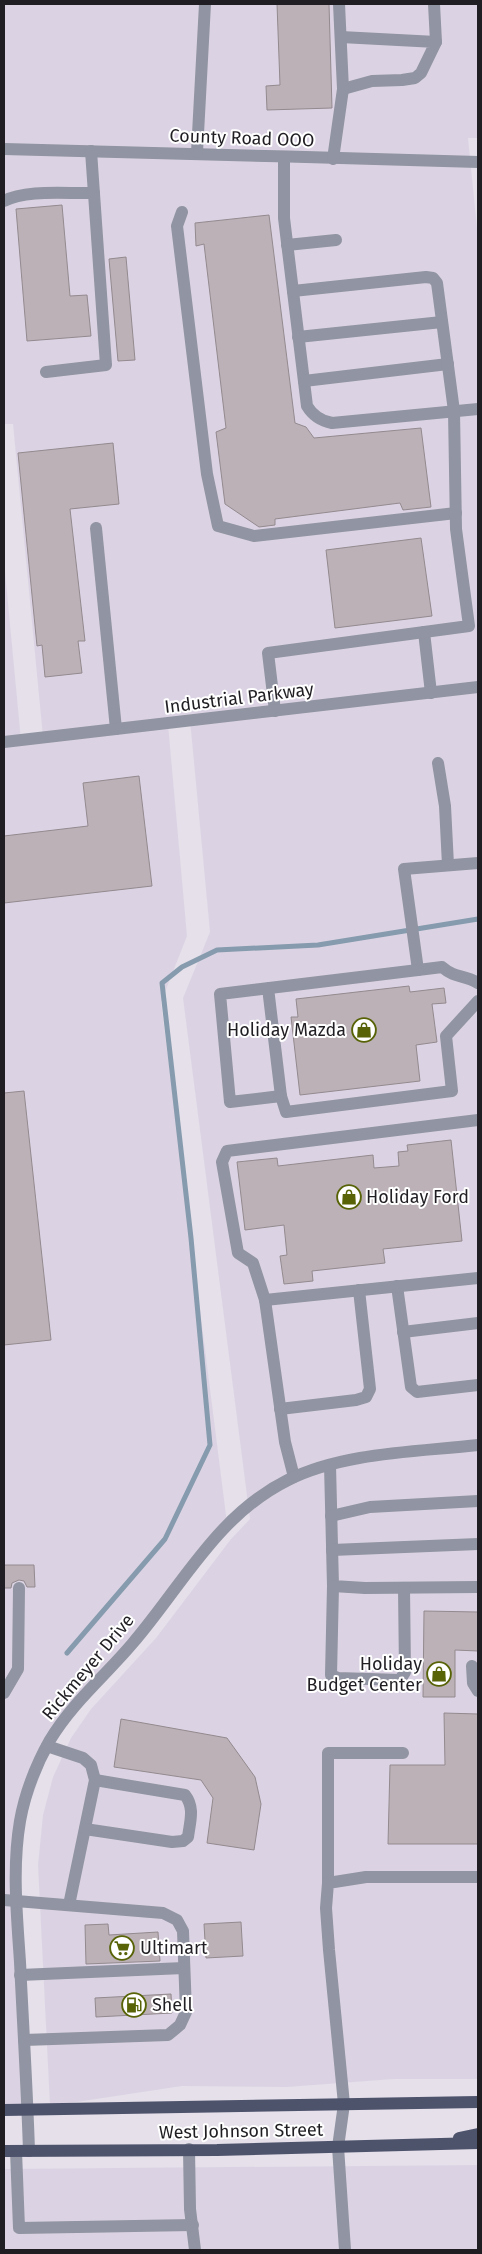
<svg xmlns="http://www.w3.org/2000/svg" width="482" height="2254" font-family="'Fira Sans',sans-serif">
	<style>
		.built { fill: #dbd3e3 }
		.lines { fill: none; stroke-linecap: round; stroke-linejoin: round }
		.stream { stroke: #869bad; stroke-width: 5 }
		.building { fill: #bbb1b6; stroke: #938a8f }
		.minor { stroke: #9194a2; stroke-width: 12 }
		.major { stroke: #4e536c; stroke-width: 12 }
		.labels { text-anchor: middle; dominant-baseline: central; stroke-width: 4; stroke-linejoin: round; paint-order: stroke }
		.street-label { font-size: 18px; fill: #201e22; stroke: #fff }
		.poi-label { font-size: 18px; fill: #201e22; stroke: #fff; text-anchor: start }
	</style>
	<rect width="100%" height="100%" fill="#e5e0ea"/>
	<g class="built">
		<polygon points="4,4 478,4 478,138 468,138 478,238 478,2079 394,2079 287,2087 182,2086 50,2106 38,1865 43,1815 53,1777 71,1738 91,1709 156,1638 231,1539 250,1519 183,998 210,932 190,720 43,737 13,424 4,424"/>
		<polygon points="4,561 21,740 168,724 187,936 161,1002 227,1523 56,1731 18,1836 28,2110 4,2110"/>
		<polygon points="478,2165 478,2250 4,2250 4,2169"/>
	</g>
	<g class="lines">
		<polyline class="stream" points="67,1653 165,1539 210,1445 191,1238 162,983 182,967 217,950 318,945 478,919"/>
	</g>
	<g class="building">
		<polygon points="277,4 329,4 332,108 267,110 266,86 280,85"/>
		<polygon points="62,205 70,296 87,295 91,336 27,341 16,209"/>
		<polygon points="269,215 295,423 306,427 314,438 421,428 431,507 403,510 400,503 275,519 275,525 259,527 225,504 216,432 226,428 204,244 196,246 195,223"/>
		<polygon points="126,257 135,360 118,361 109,259"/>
		<polygon points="113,443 119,504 70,509 85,641 78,641 82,673 45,677 42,645 37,646 18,453"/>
		<polygon points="421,538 432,616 335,628 326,550"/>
		<polygon points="139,776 152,886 4,903 4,836 88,826 83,783"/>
		<polygon points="409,986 410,992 444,988 446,1003 432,1004 437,1042 416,1045 420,1081 300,1095 291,1017 298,1017 296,999"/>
		<polygon points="24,1091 51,1340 4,1345 4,1093"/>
		<polygon points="451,1140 462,1241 383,1249 385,1263 312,1271 313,1281 284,1284 280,1256 287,1255 284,1225 245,1230 237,1162 277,1158 278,1166 373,1155 374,1168 399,1166 398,1152 408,1151 407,1145"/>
		<polygon points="4,1565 34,1565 35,1587 27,1587 24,1581 19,1580 12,1583 11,1588 4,1588"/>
		<polygon points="424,1611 478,1612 478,1651 455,1650 455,1697 423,1697"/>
		<polygon points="444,1713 478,1714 478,1844 388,1844 390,1765 445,1765"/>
		<polygon points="121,1719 227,1738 255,1777 261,1804 254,1850 207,1843 213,1798 201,1780 114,1767"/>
		<polygon points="241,1922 243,1956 206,1958 204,1924"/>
		<polygon points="108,1924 109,1935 158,1932 160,1961 86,1964 85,1925"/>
		<polygon points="171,1994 172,2013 96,2017 95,1998"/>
	</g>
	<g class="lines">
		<g class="minor">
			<polyline points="434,4 436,42"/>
			<polyline points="341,37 436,42 421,73 415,78 402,80 372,81 343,89"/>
			<path d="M4 149C162 152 320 158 478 162"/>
			<polyline points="197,152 205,4"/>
			<path d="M284 157V218L307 406C313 416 321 421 332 423L478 409"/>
			<polyline points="333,159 343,89 339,4"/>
			<path d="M4 201C26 189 68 194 94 193"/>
			<polyline points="182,212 177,226 207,474 218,526 254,536 456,513"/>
			<polyline points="287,245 336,240"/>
			<polyline points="298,337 442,322"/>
			<polyline points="46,372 106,365 91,151"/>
			<polyline points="304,381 448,364"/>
			<polyline points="96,528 116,729"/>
			<polyline points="424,632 431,693"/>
			<polyline points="275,711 268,653 469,626 456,529 454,411 437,283 433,278 426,277 293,291"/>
			<polyline points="4,742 478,687"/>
			<polyline points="438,763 445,806 448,865"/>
			<path d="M478 863 404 869 418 970 442 967C456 979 463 974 478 983"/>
			<polyline points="268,988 281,1096 230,1102 220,994 418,970"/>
			<polyline points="281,1096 286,1112 452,1091 446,1036 478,1001"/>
			<polyline points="397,1286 411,1387 417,1392 478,1385"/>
			<polyline points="265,1300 478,1278"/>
			<polyline points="403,1332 478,1323"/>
			<polyline points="280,1409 356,1400 366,1397 370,1389 359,1290"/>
			<polyline points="330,1465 333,1586 365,1588 478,1587"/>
			<polyline points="294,1477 285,1442 265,1300 253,1263 238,1253 222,1162 227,1151 478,1120"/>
			<polyline points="331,1516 370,1507 478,1501"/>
			<polyline points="332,1550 478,1544"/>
			<polyline points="333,1586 331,1675 338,1678 400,1680 405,1672 404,1588"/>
			<polyline points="472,1666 473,1683 478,1691"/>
			<polyline points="4,1693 18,1669 19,1588"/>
			<polyline points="47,1746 83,1758 91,1765 95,1780 69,1905"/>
			<path d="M85 1829 172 1842 183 1841 188 1837C190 1821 195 1808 185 1795L95 1780"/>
			<polyline points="328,1883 328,1753 403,1753"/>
			<polyline points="4,1900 163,1913 177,1920 183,1931 186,2012 180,2025 168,2035 24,2040"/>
			<polyline points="20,1975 184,1968"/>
			<polyline points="189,2149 190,2209 195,2250"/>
			<polyline points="16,2151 19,2228 193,2225"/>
			<path d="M29 2151C27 2088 23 2025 20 1962 17 1916 12 1868 20 1821 25 1793 36 1765 50 1740 72 1703 105 1676 132 1644 182 1586 217 1515 288 1480 344 1452 417 1452 478 1445"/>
			<polyline points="345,2250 338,2147 344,2104 329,1950 326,1908 328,1883 366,1877 478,1877"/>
		</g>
		<g class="major">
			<polyline points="4,2110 478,2102"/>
			<polyline points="459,2138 478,2134"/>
			<polyline points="4,2151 217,2150 478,2143"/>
		</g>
	</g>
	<defs>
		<g id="shop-ring" transform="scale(1.25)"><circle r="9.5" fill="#fff" stroke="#576306" stroke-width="1.5"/><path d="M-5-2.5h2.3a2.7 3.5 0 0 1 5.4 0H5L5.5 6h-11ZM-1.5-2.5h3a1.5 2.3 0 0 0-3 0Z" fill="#576306"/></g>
		<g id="supermarket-ring" transform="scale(1.25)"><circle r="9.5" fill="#fff" stroke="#576306" stroke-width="1.5"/><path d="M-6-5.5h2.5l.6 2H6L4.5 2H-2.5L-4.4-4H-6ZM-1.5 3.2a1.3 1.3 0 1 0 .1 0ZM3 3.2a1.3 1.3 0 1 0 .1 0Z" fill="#576306"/></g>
		<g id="fuel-ring" transform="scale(1.25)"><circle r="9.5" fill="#fff" stroke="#576306" stroke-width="1.5"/><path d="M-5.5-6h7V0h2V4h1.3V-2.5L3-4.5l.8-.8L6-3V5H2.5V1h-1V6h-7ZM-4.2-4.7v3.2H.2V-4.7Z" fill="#576306"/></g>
	</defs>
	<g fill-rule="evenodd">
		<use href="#shop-ring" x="364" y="1030"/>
		<use href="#shop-ring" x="349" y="1197"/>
		<use href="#shop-ring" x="439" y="1674"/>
		<use href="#supermarket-ring" x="122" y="1948"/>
		<use href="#fuel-ring" x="134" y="2005"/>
	</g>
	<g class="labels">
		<g class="street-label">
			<text transform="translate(242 138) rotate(2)">County Road OOO</text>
			<text transform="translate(239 698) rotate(-7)">Industrial Parkway</text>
			<text transform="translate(88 1667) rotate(-50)">Rickmeyer Drive</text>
			<text transform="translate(241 2131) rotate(-1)">West Johnson Street</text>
		</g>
		<g class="poi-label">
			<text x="346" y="1030" text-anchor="end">Holiday Mazda</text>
			<text x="366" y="1197">Holiday Ford</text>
			<text x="422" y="1664" text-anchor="end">Holiday<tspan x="422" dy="21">Budget Center</tspan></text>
			<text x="140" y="1948">Ultimart</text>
			<text x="152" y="2005">Shell</text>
		</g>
	</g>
	<rect width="482" height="2254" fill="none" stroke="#201e22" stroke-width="10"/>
</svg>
